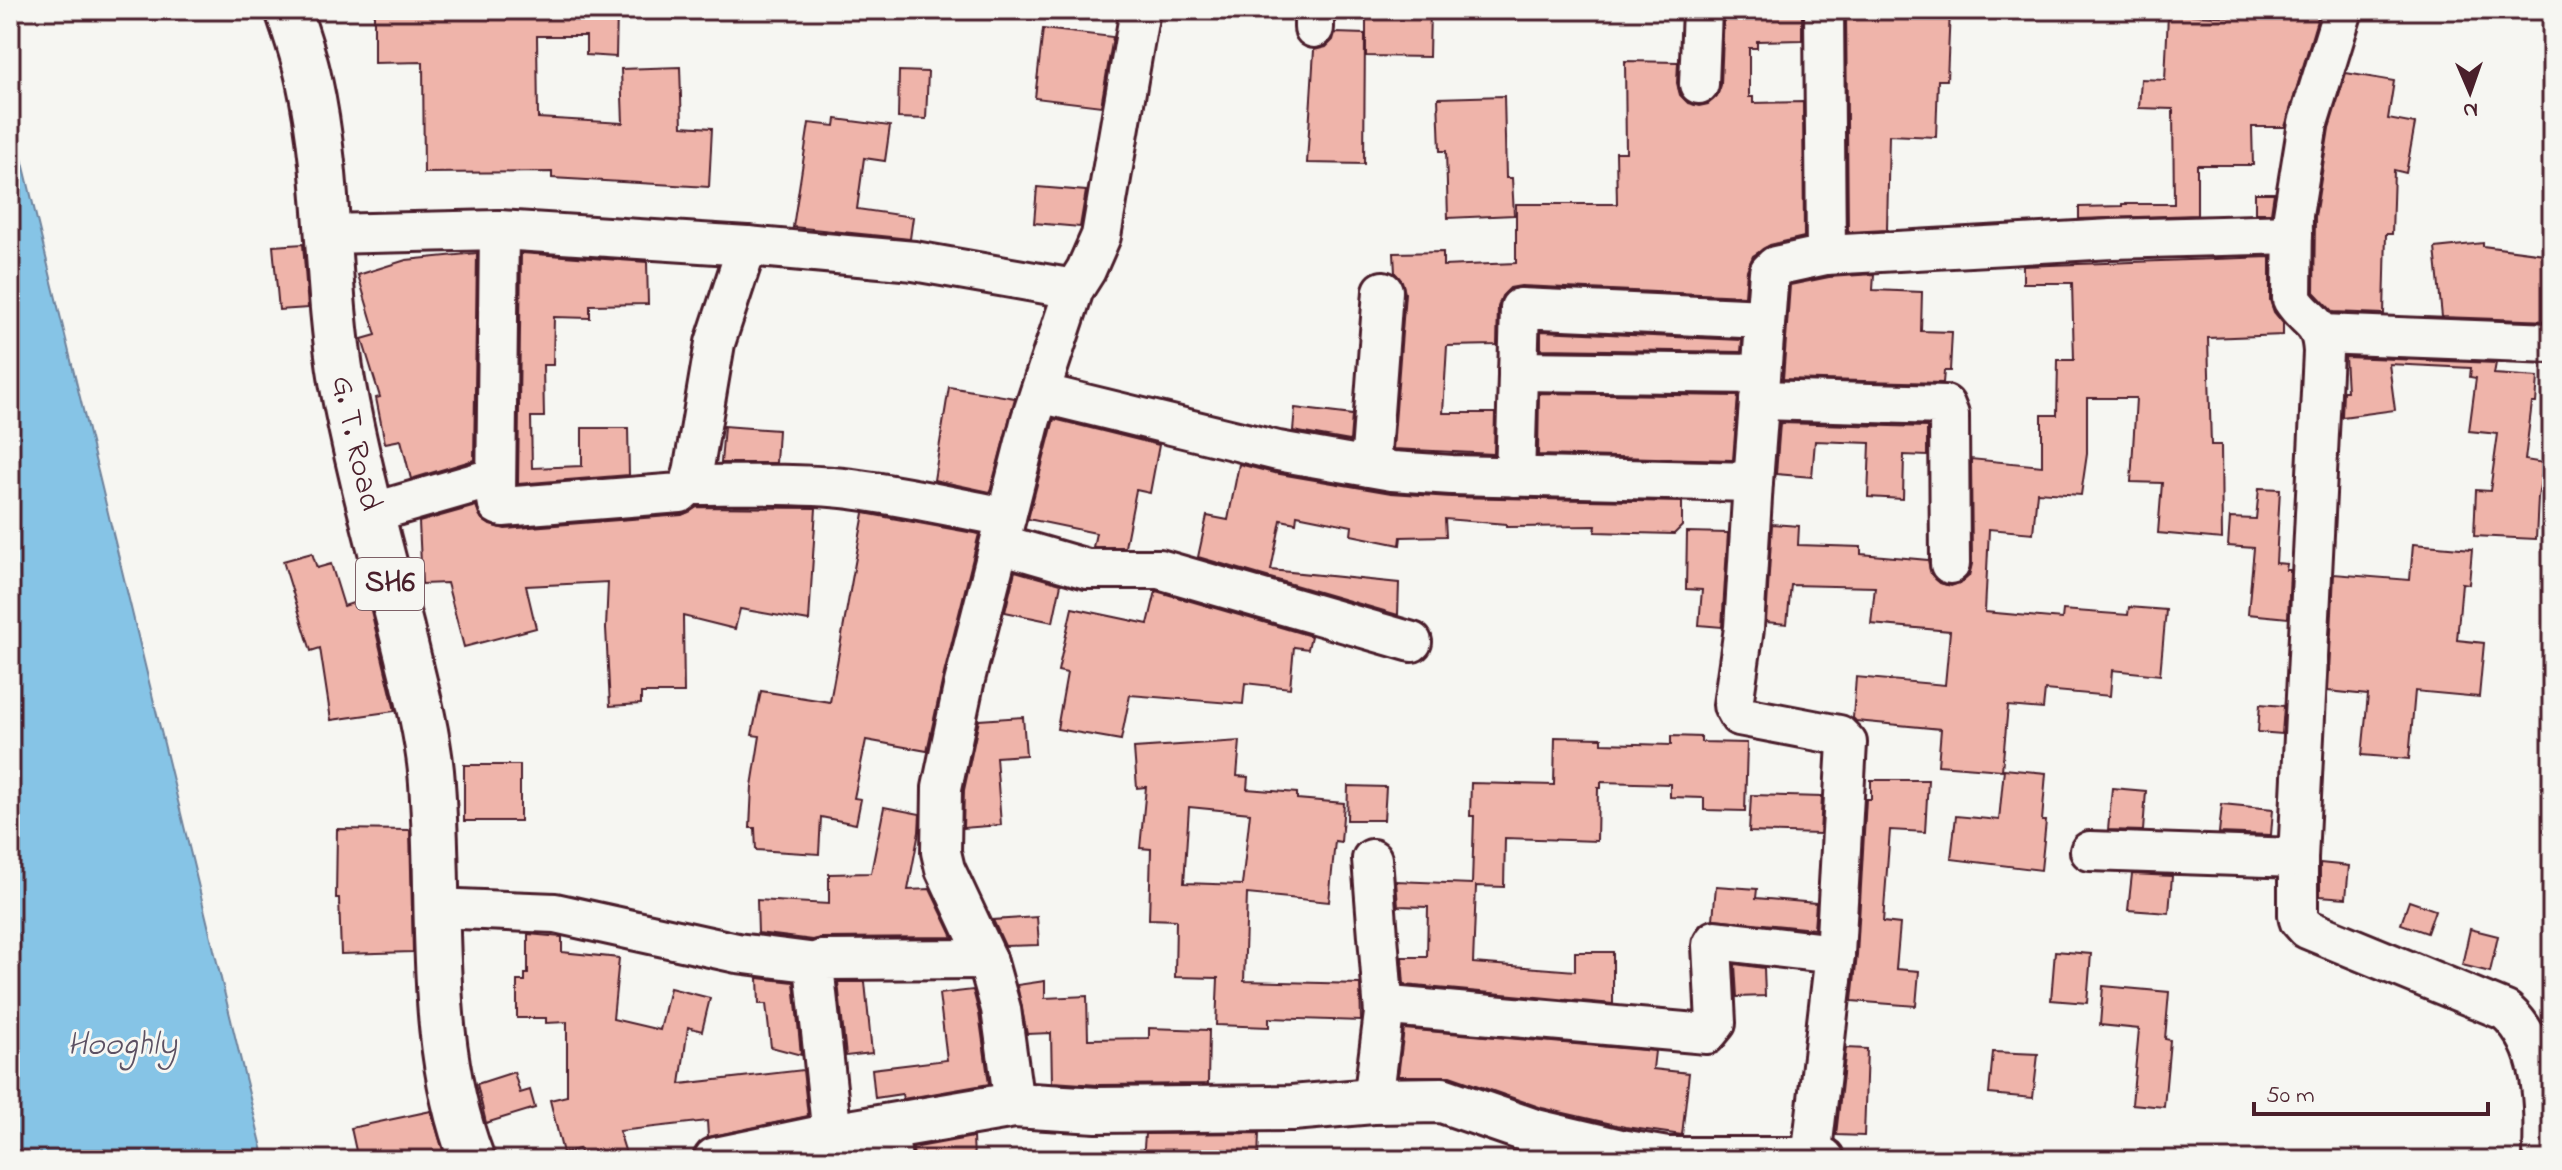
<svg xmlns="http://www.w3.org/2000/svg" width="2562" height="1170" font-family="'Indie Flower',sans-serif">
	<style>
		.water { fill: #86c4e6; stroke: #6e829b; stroke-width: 2 }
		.building { fill: #efb4aa; stroke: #4a1f2b; stroke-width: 2; fill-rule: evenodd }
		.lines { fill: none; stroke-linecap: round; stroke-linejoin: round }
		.minor-casing { stroke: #4a1f2b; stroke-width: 44 }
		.tertiary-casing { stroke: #4a1f2b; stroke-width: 50 }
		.primary-casing { stroke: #4a1f2b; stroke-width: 50 }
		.minor { stroke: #f6f6f2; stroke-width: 38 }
		.tertiary { stroke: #f6f6f2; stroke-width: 44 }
		.primary { stroke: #f6f6f2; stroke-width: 44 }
		.labels { text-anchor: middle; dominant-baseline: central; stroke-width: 6; stroke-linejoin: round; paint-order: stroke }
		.shield { fill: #f6f6f2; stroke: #7e6067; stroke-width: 2 }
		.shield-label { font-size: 30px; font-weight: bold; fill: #4a1f2b }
		.street-label { font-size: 32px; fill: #4a1f2b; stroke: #f6f6f2 }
		.water-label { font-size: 34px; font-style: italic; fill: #5c5163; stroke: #f6f6f2 }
	</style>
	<rect width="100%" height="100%" fill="#f6f6f2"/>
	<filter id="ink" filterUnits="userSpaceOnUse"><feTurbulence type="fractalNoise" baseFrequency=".0125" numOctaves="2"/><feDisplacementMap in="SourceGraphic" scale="16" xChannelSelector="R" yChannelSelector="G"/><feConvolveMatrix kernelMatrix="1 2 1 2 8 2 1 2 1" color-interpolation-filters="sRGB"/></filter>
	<g filter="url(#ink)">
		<polygon class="water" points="10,109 265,1160 10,1160"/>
		<g class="building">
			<polygon points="577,10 617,11 616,57 586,55 586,36 537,36 538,118 623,123 621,69 680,67 682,126 712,128 709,187 552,178 552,172 424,173 423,62 374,63 374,11"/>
			<polygon points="1366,10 1430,10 1429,57 1366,56"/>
			<polygon points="1724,10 1802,10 1802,40 1757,41 1757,48 1749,48 1749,97 1753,97 1753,103 1803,102 1804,237 1770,245 1753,256 1747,270 1745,296 1521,286 1510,288 1502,296 1498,307 1497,345 1447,346 1443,413 1495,413 1494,454 1393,449 1405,293 1402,281 1395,273 1394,253 1443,252 1443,266 1516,263 1516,204 1617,204 1616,152 1626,152 1625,61 1678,62 1677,83 1680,95 1688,103 1699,106 1708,104 1717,96 1721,85"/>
			<polygon points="1846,10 1950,10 1947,80 1938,80 1936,137 1889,135 1887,230 1848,232"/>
			<polygon points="2265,10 2320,10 2285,127 2252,127 2253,165 2197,165 2197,215 2079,219 2079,207 2122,206 2122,204 2174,204 2173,109 2139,108 2141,79 2165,80 2168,14 2264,18"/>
			<polygon points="1043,29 1113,37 1101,106 1035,98"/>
			<polygon points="1335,33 1365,34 1364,164 1307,163 1314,50 1326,47 1333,40"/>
			<polygon points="899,71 928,72 926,119 898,118"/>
			<polygon points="2346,73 2394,81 2388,119 2415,124 2406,173 2394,170 2392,234 2386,234 2384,314 2333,312 2314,292 2315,217 2329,128"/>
			<polygon points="1504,96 1506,178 1512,178 1514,215 1448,218 1446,151 1440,151 1438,98"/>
			<polygon points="836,119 890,126 885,161 864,158 857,209 913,217 910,239 793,227 809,123 835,126"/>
			<polygon points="1037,187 1086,191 1080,227 1034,223"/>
			<polygon points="2255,193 2274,193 2271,213 2255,213"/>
			<polygon points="2483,243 2483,246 2552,255 2552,321 2442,317 2435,248"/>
			<polygon points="303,244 308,308 279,310 273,246"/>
			<polygon points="477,253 474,460 411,479 401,440 385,443 376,398 380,397 362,339 376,335 358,275 406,260"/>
			<polygon points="521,253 647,262 648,304 590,305 590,318 554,317 553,365 543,365 544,417 531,417 532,468 582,466 582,428 628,428 629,475 518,484"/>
			<polygon points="2270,257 2270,300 2274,312 2283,323 2283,335 2208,338 2211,445 2221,445 2222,539 2158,533 2162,483 2131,482 2136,398 2087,398 2087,454 2081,495 2037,492 2033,533 1989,529 1985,612 2062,619 2063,610 2128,615 2129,607 2166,610 2160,675 2112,670 2110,696 2045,690 2043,709 2008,706 2002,770 1938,765 1941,729 1856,721 1853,718 1856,677 1945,685 1950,631 1871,624 1875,587 1791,585 1787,624 1766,622 1772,524 1799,526 1798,545 1861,547 1861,554 1928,560 1931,574 1940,583 1951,586 1962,582 1969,576 1972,564 1971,459 2042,466 2042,415 2057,415 2058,360 2074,360 2072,283 2023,283 2023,266"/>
			<polygon points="1874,274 1873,290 1922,292 1921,331 1952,332 1950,371 1944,371 1943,383 1783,379 1790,285 1829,277"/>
			<polygon points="1541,331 1742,340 1741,352 1541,349"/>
			<polygon points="2345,357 2496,363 2494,374 2538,377 2536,403 2532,403 2525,460 2544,463 2538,497 2536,539 2474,536 2476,490 2490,491 2498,434 2469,431 2476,378 2470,377 2471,368 2389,364 2395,410 2342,417 2343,391 2347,391"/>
			<polygon points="949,387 1015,398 990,492 934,480"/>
			<polygon points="1539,393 1738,396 1733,460 1538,455"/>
			<polygon points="1295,408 1352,415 1350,441 1293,431"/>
			<polygon points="1054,419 1159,445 1150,493 1136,490 1125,547 1093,547 1096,533 1028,519"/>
			<polygon points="1780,423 1927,427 1927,456 1904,455 1903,499 1868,497 1870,443 1815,441 1812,477 1776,474"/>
			<polygon points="724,426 778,430 776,463 721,463"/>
			<polygon points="1239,464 1274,473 1391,493 1451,497 1682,502 1682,526 1674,534 1595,532 1596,526 1506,527 1506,524 1445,519 1446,536 1401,537 1400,545 1351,535 1352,526 1297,515 1296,523 1281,520 1271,570 1399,583 1398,615 1198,557 1207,516 1228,520"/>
			<polygon points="2259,488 2280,489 2276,563 2287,564 2286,570 2290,570 2288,618 2248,614 2254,548 2228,546 2230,518 2256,519"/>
			<polygon points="476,506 482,519 490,525 505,529 682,515 697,507 816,508 809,621 740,609 735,629 683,616 684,693 641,693 641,704 610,706 606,628 608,582 526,586 536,628 464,647 447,583 422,584 419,522"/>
			<polygon points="864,513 979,534 943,678 927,751 866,740 854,798 861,799 856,824 821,817 819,854 756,850 755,828 750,828 752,786 760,736 752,735 761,691 830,702"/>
			<polygon points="1687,532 1728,533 1722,627 1699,625 1702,590 1686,589"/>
			<polygon points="2413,544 2472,549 2469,584 2462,583 2457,640 2484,643 2479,697 2415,691 2409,759 2362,755 2368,695 2328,691 2334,574 2410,580"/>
			<polygon points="312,553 317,568 331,564 344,606 368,598 395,711 331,720 320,648 311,651 283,561"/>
			<polygon points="1015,571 1061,584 1053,622 1005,612"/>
			<polygon points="1156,591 1311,636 1308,649 1294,647 1290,688 1245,683 1243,704 1130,695 1121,740 1057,729 1067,673 1058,671 1072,608 1148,624"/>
			<polygon points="2260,704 2284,706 2282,734 2258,732"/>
			<polygon points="1023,717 1026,755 996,757 1001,825 963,828 964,790 979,720"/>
			<polygon points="1671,736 1701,737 1701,742 1747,743 1745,811 1704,810 1704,798 1670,797 1670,784 1601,782 1601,788 1598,788 1597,841 1505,838 1504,887 1476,886 1473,963 1575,971 1575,952 1613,952 1613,1004 1404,985 1402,957 1427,957 1428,907 1398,906 1396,881 1472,884 1474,816 1470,816 1471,783 1554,785 1555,737 1602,738 1602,743 1671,745"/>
			<path d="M1240 741 1237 776 1248 777 1247 789 1297 793V799L1344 803 1341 842 1335 841 1329 902 1247 894 1244 981 1360 984 1361 1021 1269 1018V1027L1216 1025 1218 978 1175 977 1176 920 1149 919 1151 849 1140 848 1146 787 1137 788 1134 748ZM1189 807 1250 813 1242 885 1184 883Z"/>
			<rect x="464" y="765" width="56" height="56"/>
			<polygon points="2004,769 2046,773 2042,821 2046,821 2041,870 1951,859 1956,816 1999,820"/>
			<polygon points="1871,780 1928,780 1925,832 1890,830 1883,922 1900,924 1896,969 1919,971 1916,1006 1852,1001 1857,955 1866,799 1871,799"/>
			<polygon points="1348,786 1386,787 1384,820 1347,820"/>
			<polygon points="2112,788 2146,791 2143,831 2108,830"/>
			<polygon points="1751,795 1822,797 1820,834 1749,832"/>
			<polygon points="2222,804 2273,809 2271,835 2219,833"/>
			<polygon points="884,807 920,814 919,832 908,890 930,889 953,937 821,938 813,940 758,933 757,900 829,904 829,874 871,873"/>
			<polygon points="337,829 410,830 413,952 341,954 339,898 336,898"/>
			<polygon points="2320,863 2349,866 2346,898 2320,896"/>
			<polygon points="2132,874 2172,876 2169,913 2128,910"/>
			<polygon points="1716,886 1757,889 1756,898 1816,903 1814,929 1713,919"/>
			<polygon points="2409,901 2435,910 2427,933 2401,924"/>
			<polygon points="1037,917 1039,945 1005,946 993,920"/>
			<polygon points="2470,929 2498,936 2490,972 2462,965"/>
			<polygon points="528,934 562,937 562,952 619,958 613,1019 660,1030 670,988 710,998 702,1031 688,1027 680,1084 803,1070 808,1116 708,1137 707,1121 619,1131 628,1160 582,1160 579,1149 563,1153 550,1100 567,1096 567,1022 546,1023 546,1018 517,1018 517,981 525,981 525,974 528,974"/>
			<polygon points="2055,951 2091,954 2087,1003 2051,1000"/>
			<polygon points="1735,964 1764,968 1765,996 1737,997"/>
			<polygon points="758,978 794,982 801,1055 771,1047 766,1004 759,1004"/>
			<polygon points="1045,981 1045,998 1087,996 1088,1039 1149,1038 1149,1028 1209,1030 1208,1084 1098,1085 1052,1082 1051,1033 1027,1034 1017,985"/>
			<polygon points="838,982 865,982 872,1053 846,1056"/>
			<polygon points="2103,986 2169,992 2165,1039 2170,1040 2164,1107 2132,1104 2139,1029 2100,1025"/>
			<polygon points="973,990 979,1013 989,1084 903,1099 902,1094 875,1098 872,1069 947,1060 939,994"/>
			<polygon points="1404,1029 1655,1051 1653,1069 1689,1073 1682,1135 1625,1127 1542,1108 1450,1076 1398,1076"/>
			<polygon points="1846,1048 1867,1049 1864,1136 1836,1135"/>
			<polygon points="1993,1052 2038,1054 2033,1098 1989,1094"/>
			<polygon points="514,1072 520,1093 530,1090 535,1108 486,1123 477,1084"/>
			<polygon points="431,1111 446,1160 358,1160 351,1128"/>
			<polygon points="1259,1133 1258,1160 1143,1160 1145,1134"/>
			<polygon points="973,1137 974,1160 914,1160 913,1148"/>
		</g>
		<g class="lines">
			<g class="minor-casing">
				<g id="minor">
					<path d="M2343 10 2308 123 2293 215 2292 299C2307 323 2321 318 2323 352L2298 858V915L2299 920 2307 929 2506 1011C2547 1048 2544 1108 2543 1160"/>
					<polyline points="1314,28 1314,10"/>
					<polyline points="1699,84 1702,10"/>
					<polyline points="499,230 496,494 498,505 503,507 680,493 689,485 693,473 715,343 747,246"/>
					<polyline points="327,234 499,230 747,246 914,261 1074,289"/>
					<polyline points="1826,255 2112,239 2293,234"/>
					<polyline points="2322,334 2552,343"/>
					<polyline points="1518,371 1760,374"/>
					<polyline points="1040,393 1278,451 1392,471 1452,475 1753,482"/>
					<polyline points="1759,400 1945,405 1949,415 1950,564"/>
					<polyline points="1370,467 1383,291"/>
					<polyline points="1515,477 1520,308 1765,319"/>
					<path d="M689 485C740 485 792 483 843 488 898 494 952 507 1006 517"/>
					<polyline points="371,513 496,477"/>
					<polyline points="1000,544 1087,569 1159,569 1412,642"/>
					<polyline points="2090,851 2298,858"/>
					<polyline points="1372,859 1384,1013"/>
					<polyline points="435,908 555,913 737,953 817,963"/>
					<polyline points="1373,1101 1384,1013 1390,1006 1707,1034 1716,1023 1712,945 1715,940 1835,954"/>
					<polyline points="1014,1105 1001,1009 987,959 945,869 941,852 942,788 964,683 1031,419 1074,289 1086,270 1101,236 1140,10"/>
					<polyline points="888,1126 892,1160"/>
					<polyline points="832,1136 814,965 821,960 987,959"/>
					<polyline points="1811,1159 1835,954 1847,743 1839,735 1739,716 1733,705 1744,628 1753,482 1769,272 1775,266 1826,255 1824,10"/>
				</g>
			</g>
			<g class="tertiary-casing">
				<polyline id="tertiary" points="716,1160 832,1136 1014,1105 1097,1110 1292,1108 1373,1101 1442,1100 1535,1132 1620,1152 1667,1160 1822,1160"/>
			</g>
			<g class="primary-casing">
				<g id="primary">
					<path id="s1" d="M288 10C296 33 304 56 309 80 331 178 325 281 342 381 357 464 380 546 401 628 412 675 426 723 431 771 443 901 424 1035 472 1160"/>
				</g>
			</g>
			<use href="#minor" class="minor"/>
			<use href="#tertiary" class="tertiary"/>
			<use href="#primary" class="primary"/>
		</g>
	</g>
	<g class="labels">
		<rect class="shield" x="356" y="558" width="68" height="52" rx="6"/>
		<g class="shield-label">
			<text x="390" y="584">SH6</text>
		</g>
		<g class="street-label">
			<text stroke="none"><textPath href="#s1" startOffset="440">G. T. Road</textPath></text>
		</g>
		<g class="water-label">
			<text x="122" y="1046">Hooghly</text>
		</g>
	</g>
	<rect width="2562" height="1170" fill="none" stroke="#f6f6f2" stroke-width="40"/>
	<rect x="20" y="20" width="2522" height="1130" fill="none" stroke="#4a1f2b" stroke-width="3" filter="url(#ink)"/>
	<g transform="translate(2470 92) rotate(178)" stroke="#f6f6f2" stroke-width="6" paint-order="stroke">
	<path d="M0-6L14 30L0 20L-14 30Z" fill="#4a1f2b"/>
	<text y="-12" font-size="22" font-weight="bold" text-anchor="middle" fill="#4a1f2b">N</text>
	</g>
	<path d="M2254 1102v12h234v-12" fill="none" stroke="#4a1f2b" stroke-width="4"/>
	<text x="2266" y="1102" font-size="24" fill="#4a1f2b" stroke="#f6f6f2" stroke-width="6" paint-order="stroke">50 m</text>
</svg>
